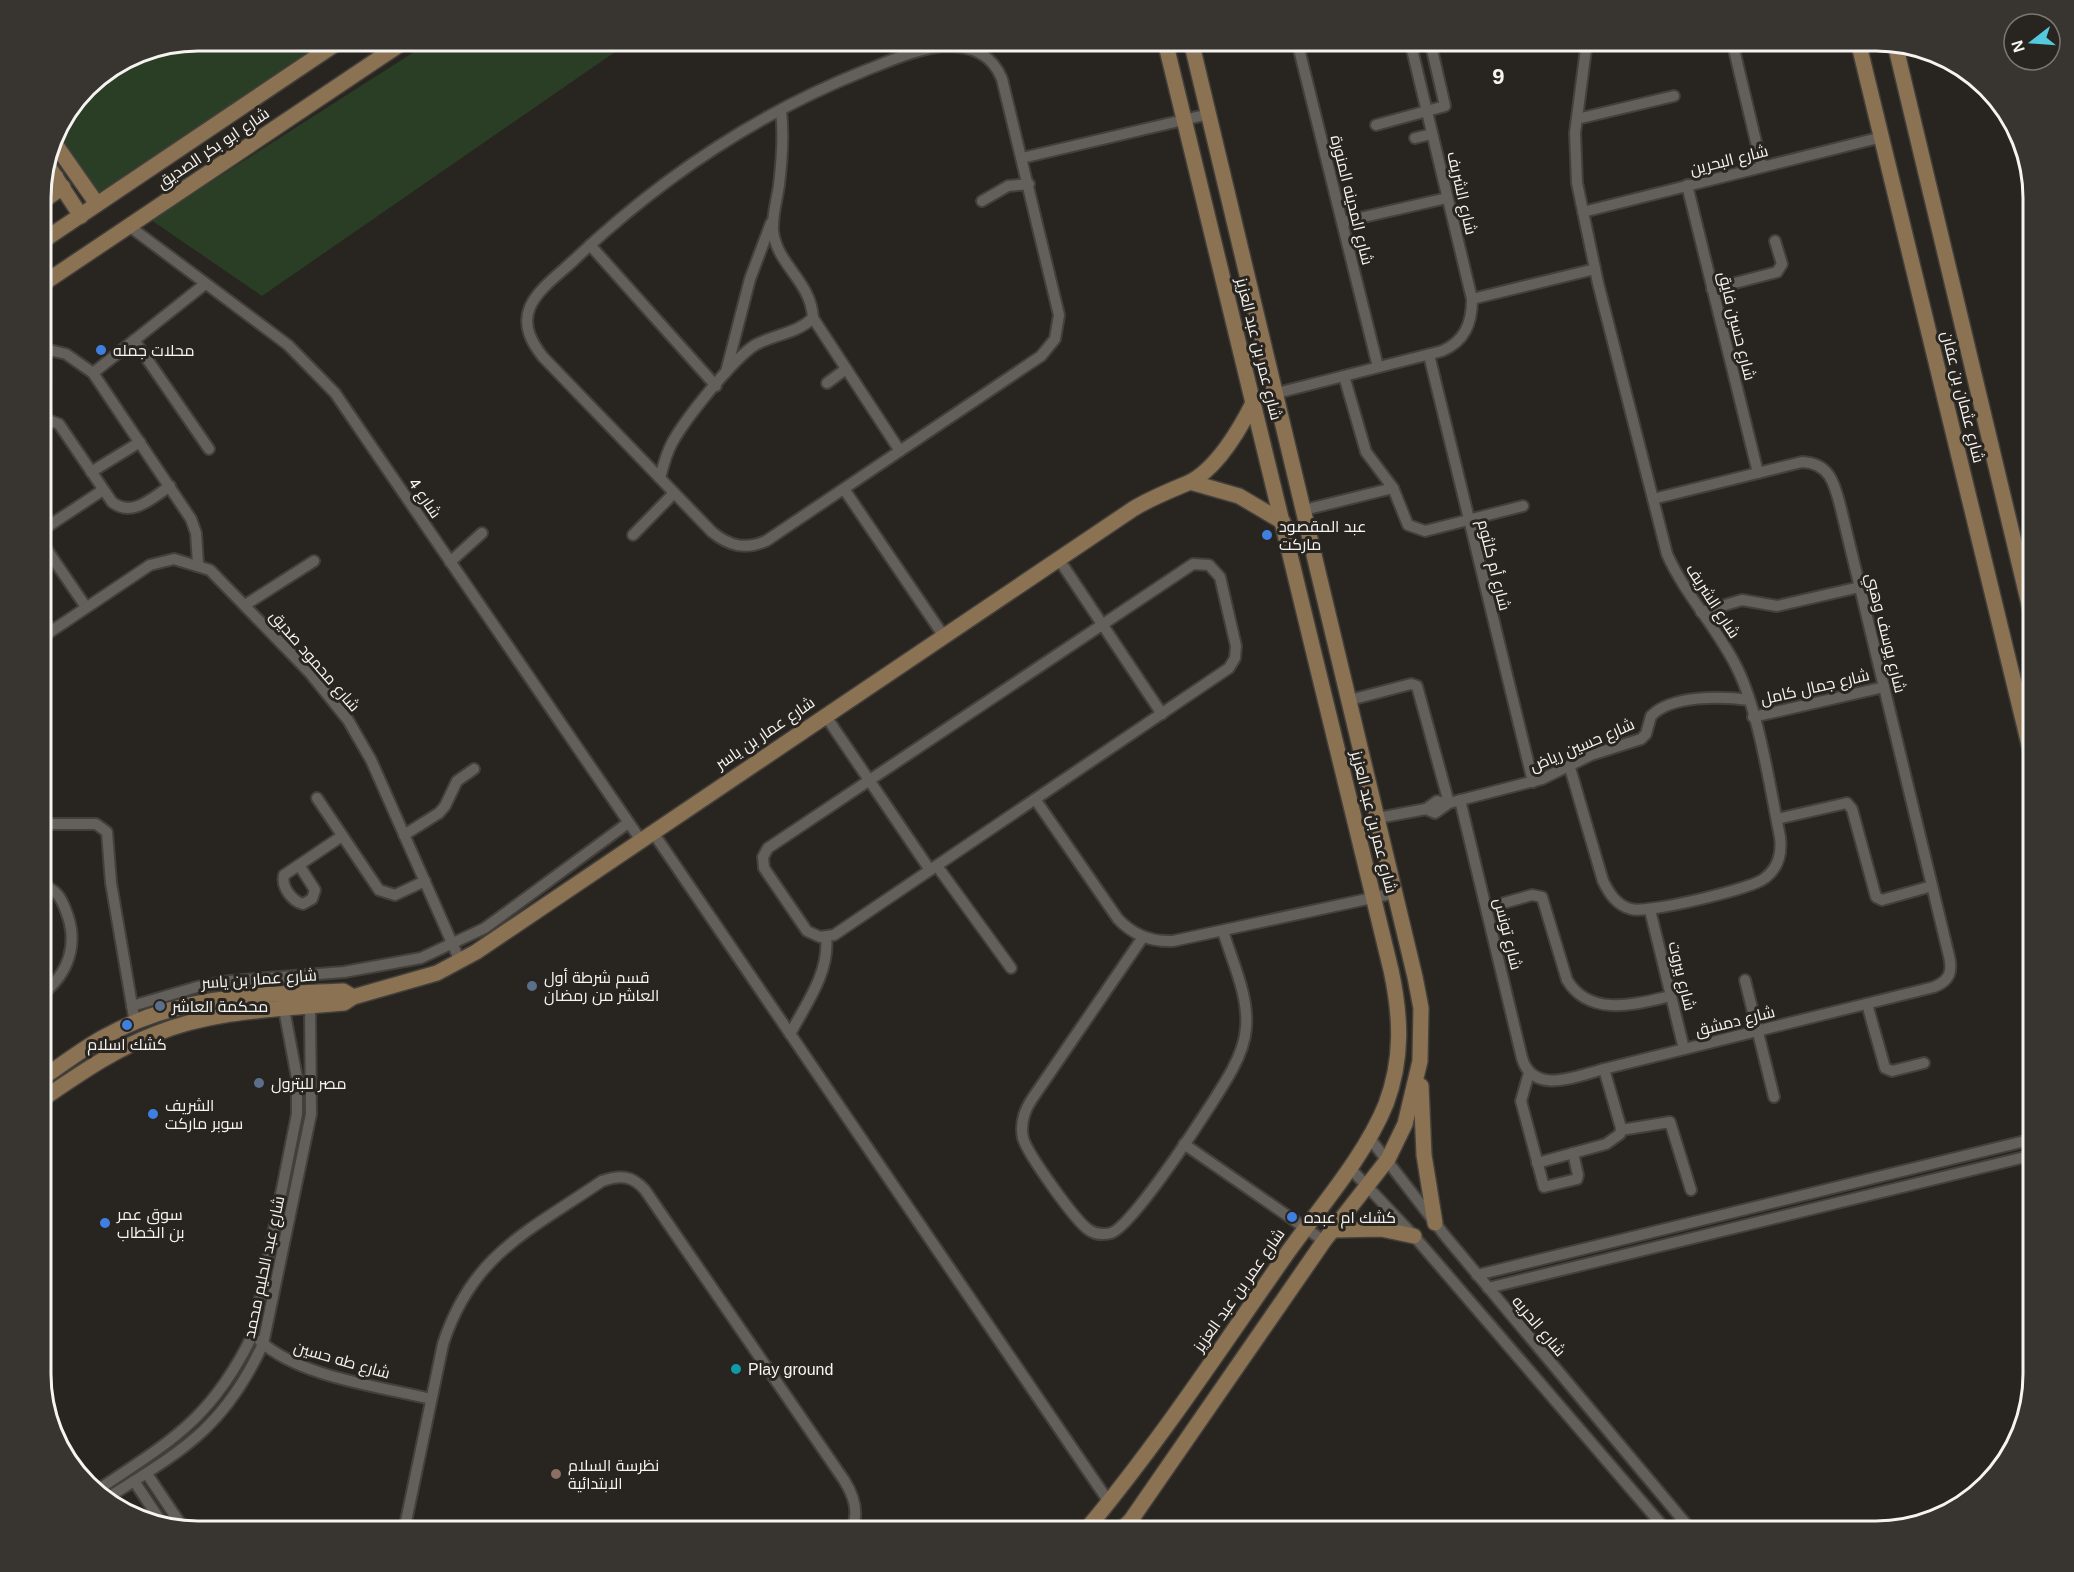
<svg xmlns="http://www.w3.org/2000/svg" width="2074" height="1572" font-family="Arial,Cairo,sans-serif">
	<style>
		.green { fill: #2a3d25 }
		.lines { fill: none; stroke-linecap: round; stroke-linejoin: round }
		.street-casing { stroke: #43403c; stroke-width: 14 }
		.secondary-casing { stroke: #43403c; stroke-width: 18 }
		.street { stroke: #635f5a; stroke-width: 10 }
		.secondary { stroke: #8a7252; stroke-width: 15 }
		.shop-dot { fill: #3f7fe0; stroke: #28241f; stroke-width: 2 }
		.service-dot { fill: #5c6f8a; stroke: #28241f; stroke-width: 2 }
		.culture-dot { fill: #0f9aa8; stroke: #28241f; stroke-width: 2 }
		.education-dot { fill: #8d6e63; stroke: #28241f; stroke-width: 2 }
		.labels { text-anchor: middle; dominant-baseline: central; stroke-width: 6; stroke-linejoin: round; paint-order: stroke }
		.street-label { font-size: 16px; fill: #f6f4f1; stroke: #28241f }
		.poi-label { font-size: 16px; fill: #f6f4f1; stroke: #28241f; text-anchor: start }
		.district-label { font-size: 22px; font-weight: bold; letter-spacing: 1.5px; fill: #f6f4f1; stroke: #28241f }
		.rim { fill: none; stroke: #f6f4f1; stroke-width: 3 }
	</style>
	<rect width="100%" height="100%" fill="#28241f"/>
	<g class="green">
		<polygon points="198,41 326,41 98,193 55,134 57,129 94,80 138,52"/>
		<polygon points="431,41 631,41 262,296 151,220"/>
	</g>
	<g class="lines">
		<g class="street-casing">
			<g id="street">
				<polyline points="1297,41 1378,367"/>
				<polyline points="1732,41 1762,167"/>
				<path d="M946 46C972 46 992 54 1002 79L1059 315 1055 339 1041 356 766 541C745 550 729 546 712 532L543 357C532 343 522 326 530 307 538 289 559 274 573 261 657 181 756 114 864 71 890 61 917 48 946 46Z"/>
				<path d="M781 111C784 135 782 160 779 185 777 200 772 215 773 231 777 265 811 281 813 318L900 451"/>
				<polyline points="1577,119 1674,96"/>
				<polyline points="1376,125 1445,106 1430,41"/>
				<polyline points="1415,138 1432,134"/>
				<polyline points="1022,158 1209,114"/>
				<polyline points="1687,185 1758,473"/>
				<polyline points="982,201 1008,186 1029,184"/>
				<polyline points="1583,212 1882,137"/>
				<polyline points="1342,222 1447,198"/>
				<polyline points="129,226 288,345 335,393 640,839"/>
				<polyline points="590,245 716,386"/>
				<polyline points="1712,289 1777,272 1782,264 1775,241"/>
				<polyline points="1472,299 1595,269"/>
				<polyline points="134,340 209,449"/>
				<polyline points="41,348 66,354 93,373 191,519 196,533 198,564"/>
				<polyline points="1429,355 1533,782"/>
				<polyline points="726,372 750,279 771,223"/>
				<polyline points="93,373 205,284"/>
				<polyline points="1344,376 1366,452 1393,488 1408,525 1425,531 1523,506"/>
				<polyline points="827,383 846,369"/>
				<path d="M1277 393 1442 351C1465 341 1472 323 1472 299L1410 41"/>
				<path d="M41 423 48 420 59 424 112 502C132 518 152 498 170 486"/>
				<polyline points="91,472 140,442"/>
				<path d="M660 478C663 466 666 454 672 443 685 419 733 359 755 345 775 334 796 334 813 318"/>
				<polyline points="844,489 943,635"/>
				<polyline points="1304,510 1393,488"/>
				<polyline points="41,531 103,490"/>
				<polyline points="633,535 674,493"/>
				<polyline points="41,541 86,607"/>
				<polyline points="1058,558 1162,714"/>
				<polyline points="450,562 482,533"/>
				<polygon points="1193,564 1209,565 1220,577 1236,646 1235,658 1229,668 834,935 820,937 807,931 764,868 763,857 768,848"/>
				<polyline points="245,605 314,561"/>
				<polyline points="1701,612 1742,600 1777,606 1860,587"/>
				<polyline points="41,615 51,631"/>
				<polyline points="41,638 150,565 174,559 210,570 310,673 348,720 371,760 460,961"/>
				<polyline points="1350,700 1411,684 1417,686 1449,803"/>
				<polyline points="825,715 930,870"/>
				<polyline points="1753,717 1884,687"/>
				<path d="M1570 768 1603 881C1609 893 1616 905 1631 909 1646 914 1752 889 1765 878 1778 868 1782 853 1780 837 1770 788 1759 712 1737 668 1717 627 1685 595 1667 554L1598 283 1577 183 1575 133 1587 41"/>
				<polyline points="317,798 379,890 395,895 425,881"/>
				<path d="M1035 799 1118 919C1133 935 1151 942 1173 941L1395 893"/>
				<path d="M1460 800 1522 1058C1533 1096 1577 1076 1604 1069L1934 987C1949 981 1953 972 1949 956L1841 509C1835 486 1831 463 1802 462L1653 499"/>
				<polyline points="1426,809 1437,801 1447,804"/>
				<path d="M1378 818 1426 809 1435 813 1449 803 1542 779 1591 755 1641 739 1646 734 1651 716C1671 695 1722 696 1749 700"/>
				<polyline points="1777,819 1847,803 1852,809 1876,897 1882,900 1932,886"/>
				<polyline points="41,824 96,824 107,832 111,883 135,1023"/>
				<polyline points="652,831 1109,1502"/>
				<polyline points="404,835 439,813 445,806 457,781 474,769"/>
				<path d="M299 865 315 890 312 899 303 904C292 901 281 887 284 875L287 873 342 836"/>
				<polyline points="937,866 1011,968"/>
				<path d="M1486 908 1532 895 1542 897 1567 980C1590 1018 1636 1004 1671 996"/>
				<polyline points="1650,910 1684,1049"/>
				<path d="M1143 937 1032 1099C1024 1111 1020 1124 1023 1138 1027 1153 1075 1221 1089 1230 1095 1234 1103 1235 1111 1233 1133 1227 1218 1096 1232 1070 1239 1057 1245 1043 1246 1028 1249 996 1232 961 1223 931"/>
				<polyline points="1745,980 1774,1097"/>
				<path d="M41 995C69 974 79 943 66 911 61 897 56 889 41 885"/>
				<polyline points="1867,1004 1885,1068 1892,1071 1924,1063"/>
				<polyline points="132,1006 197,987 230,981 344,972 421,958 485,928 628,823"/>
				<path d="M790 1034C806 1004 830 972 826 937"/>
				<polyline points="1529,1073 1521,1101 1544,1187 1577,1179 1578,1175 1573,1153"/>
				<polyline points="1621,1130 1670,1122 1691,1190"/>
				<polyline points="1368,1136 1446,1237 1692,1531"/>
				<polyline points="1184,1144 1324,1241"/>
				<polyline points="1537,1163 1606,1144 1620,1134 1621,1128 1604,1069"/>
				<polyline points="1349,1167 1414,1236 1667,1531"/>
				<polyline points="1477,1275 2033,1139"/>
				<polyline points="1488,1288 2033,1155"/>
				<path d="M260 1341C300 1377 378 1386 431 1399"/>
				<polyline points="147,1474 184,1529"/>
				<polyline points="134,1481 164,1526"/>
				<path d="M96 1491C171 1441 212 1419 253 1334L297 1114V1078L284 1009"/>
				<path d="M104 1500C181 1451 223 1430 263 1344L311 1114 310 1006"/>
				<path d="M404 1531 443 1344C472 1254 529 1231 602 1181 620 1175 632 1175 645 1190L844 1480C854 1496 860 1513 851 1531"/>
			</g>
		</g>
		<g class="secondary-casing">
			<g id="secondary">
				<polyline points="1858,41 2033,761"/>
				<polyline points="1895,44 2033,621"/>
				<polyline points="53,141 97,204"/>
				<polyline points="47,164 81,216"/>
				<polyline points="41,187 56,177"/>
				<polyline points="41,202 63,187"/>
				<polyline points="41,242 340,41"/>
				<polyline points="41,285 405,41"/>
				<polyline points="1190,482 1239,496 1283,522"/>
				<path d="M41 1079C62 1065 83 1048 106 1036 182 994 258 995 343 991L353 997"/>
				<polyline points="1421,1086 1424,1155 1435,1223"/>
				<path d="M41 1100C78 1075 113 1050 155 1034 214 1010 281 1009 344 1003L353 997 437 973 476 952 1133 509C1151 498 1169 491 1188 483 1216 470 1240 429 1253 403"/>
				<polyline points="1334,1230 1381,1229 1414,1236"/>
				<path d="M1085 1531C1159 1443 1222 1346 1288 1252 1321 1206 1365 1156 1386 1104 1403 1059 1401 1016 1391 970L1165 41"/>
				<polyline points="1120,1531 1131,1520 1324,1241 1388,1159 1405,1124 1420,1061 1421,1008 1415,977 1191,41"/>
			</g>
		</g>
		<use href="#street" class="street"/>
		<use href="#secondary" class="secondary"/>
	</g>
	<g class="shop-dot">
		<circle cx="101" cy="350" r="6"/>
		<circle cx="1267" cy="535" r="6"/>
		<circle cx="127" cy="1025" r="6"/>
		<circle cx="153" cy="1114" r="6"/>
		<circle cx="1292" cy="1217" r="6"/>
		<circle cx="105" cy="1223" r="6"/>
	</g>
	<g class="service-dot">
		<circle cx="532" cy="986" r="6"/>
		<circle cx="160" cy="1006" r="6"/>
		<circle cx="259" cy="1083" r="6"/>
	</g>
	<circle class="culture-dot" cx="736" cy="1369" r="6"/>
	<circle class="education-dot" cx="556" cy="1474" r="6"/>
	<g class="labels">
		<g class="street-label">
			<text transform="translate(213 148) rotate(-34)">شارع ابو بكر الصديق</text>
			<text transform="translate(1729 160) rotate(-14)">شارع البحرين</text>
			<text transform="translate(1462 193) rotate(77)">شارع الشريف</text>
			<text transform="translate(1352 200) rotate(76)">شارع المدينه المنورة</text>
			<text transform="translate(1737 326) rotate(76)">شارع حسين فايق</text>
			<text transform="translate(1259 349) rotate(76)">شارع عمر بن عبد العزيز</text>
			<text transform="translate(1963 397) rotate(76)">شارع عثمان بن عفان</text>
			<text transform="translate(425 498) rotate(56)">شارع 4</text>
			<text transform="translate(1494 565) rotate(76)">شارع أم كلثوم</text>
			<text transform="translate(1713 601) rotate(57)">شارع الشريف</text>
			<text transform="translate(1886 633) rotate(76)">شارع يوسف وهبي</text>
			<text transform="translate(315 661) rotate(49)">شارع محمود صديق</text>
			<text transform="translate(1815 687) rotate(-13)">شارع جمال كامل</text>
			<text transform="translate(765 733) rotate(-34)">شارع عمار بن ياسر</text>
			<text transform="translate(1582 745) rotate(-23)">شارع حسين رياض</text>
			<text transform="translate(1374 822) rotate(76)">شارع عمر بن عبد العزيز</text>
			<text transform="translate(1508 934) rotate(76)">شارع تونس</text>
			<text transform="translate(1682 976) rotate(76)">شارع بيروت</text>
			<text transform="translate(259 979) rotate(-4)">شارع عمار بن ياسر</text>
			<text transform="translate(1735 1021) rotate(-14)">شارع دمشق</text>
			<text transform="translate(264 1267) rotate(-78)">شارع عبد الحليم محمد</text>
			<text transform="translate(1239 1290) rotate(-55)">شارع عمر بن عبد العزيز</text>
			<text transform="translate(1539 1326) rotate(50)">شارع الحريه</text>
			<text transform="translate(342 1360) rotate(16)">شارع طه حسين</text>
		</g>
		<g class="poi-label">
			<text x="113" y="350">محلات جمله</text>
			<text x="1279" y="526">عبد المقصود<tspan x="1279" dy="18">ماركت</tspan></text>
			<text x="544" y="977">قسم شرطة أول<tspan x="544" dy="18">العاشر من رمضان</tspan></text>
			<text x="172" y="1006">محكمة العاشر</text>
			<text x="127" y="1044" text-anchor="middle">كشك اسلام</text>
			<text x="271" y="1083">مصر للبترول</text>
			<text x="165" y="1105">الشريف<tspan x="165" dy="18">سوبر ماركت</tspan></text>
			<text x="117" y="1214">سوق عمر<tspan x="117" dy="18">بن الخطاب</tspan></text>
			<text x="1304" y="1217">كشك ام عبده</text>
			<text x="748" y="1369">Play ground</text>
			<text x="568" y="1465">نظرسة السلام<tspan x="568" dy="18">الابتدائية</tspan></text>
		</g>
		<g class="district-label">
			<text x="1499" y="76">9</text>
		</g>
	</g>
	<path d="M0 0H2074V1572H0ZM198 51H1876A147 147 0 0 1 2023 198V1374A147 147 0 0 1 1876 1521H198A147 147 0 0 1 51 1374V198A147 147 0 0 1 198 51Z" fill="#383530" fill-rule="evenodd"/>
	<path class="rim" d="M198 51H1876A147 147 0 0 1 2023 198V1374A147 147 0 0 1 1876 1521H198A147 147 0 0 1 51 1374V198A147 147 0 0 1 198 51Z"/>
	<g transform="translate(2032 42) rotate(253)"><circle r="28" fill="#28241f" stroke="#7a7773" stroke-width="1.5"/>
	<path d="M0-4.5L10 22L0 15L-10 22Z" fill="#54cadd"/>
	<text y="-9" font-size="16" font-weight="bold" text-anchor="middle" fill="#f6f4f1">N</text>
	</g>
</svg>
